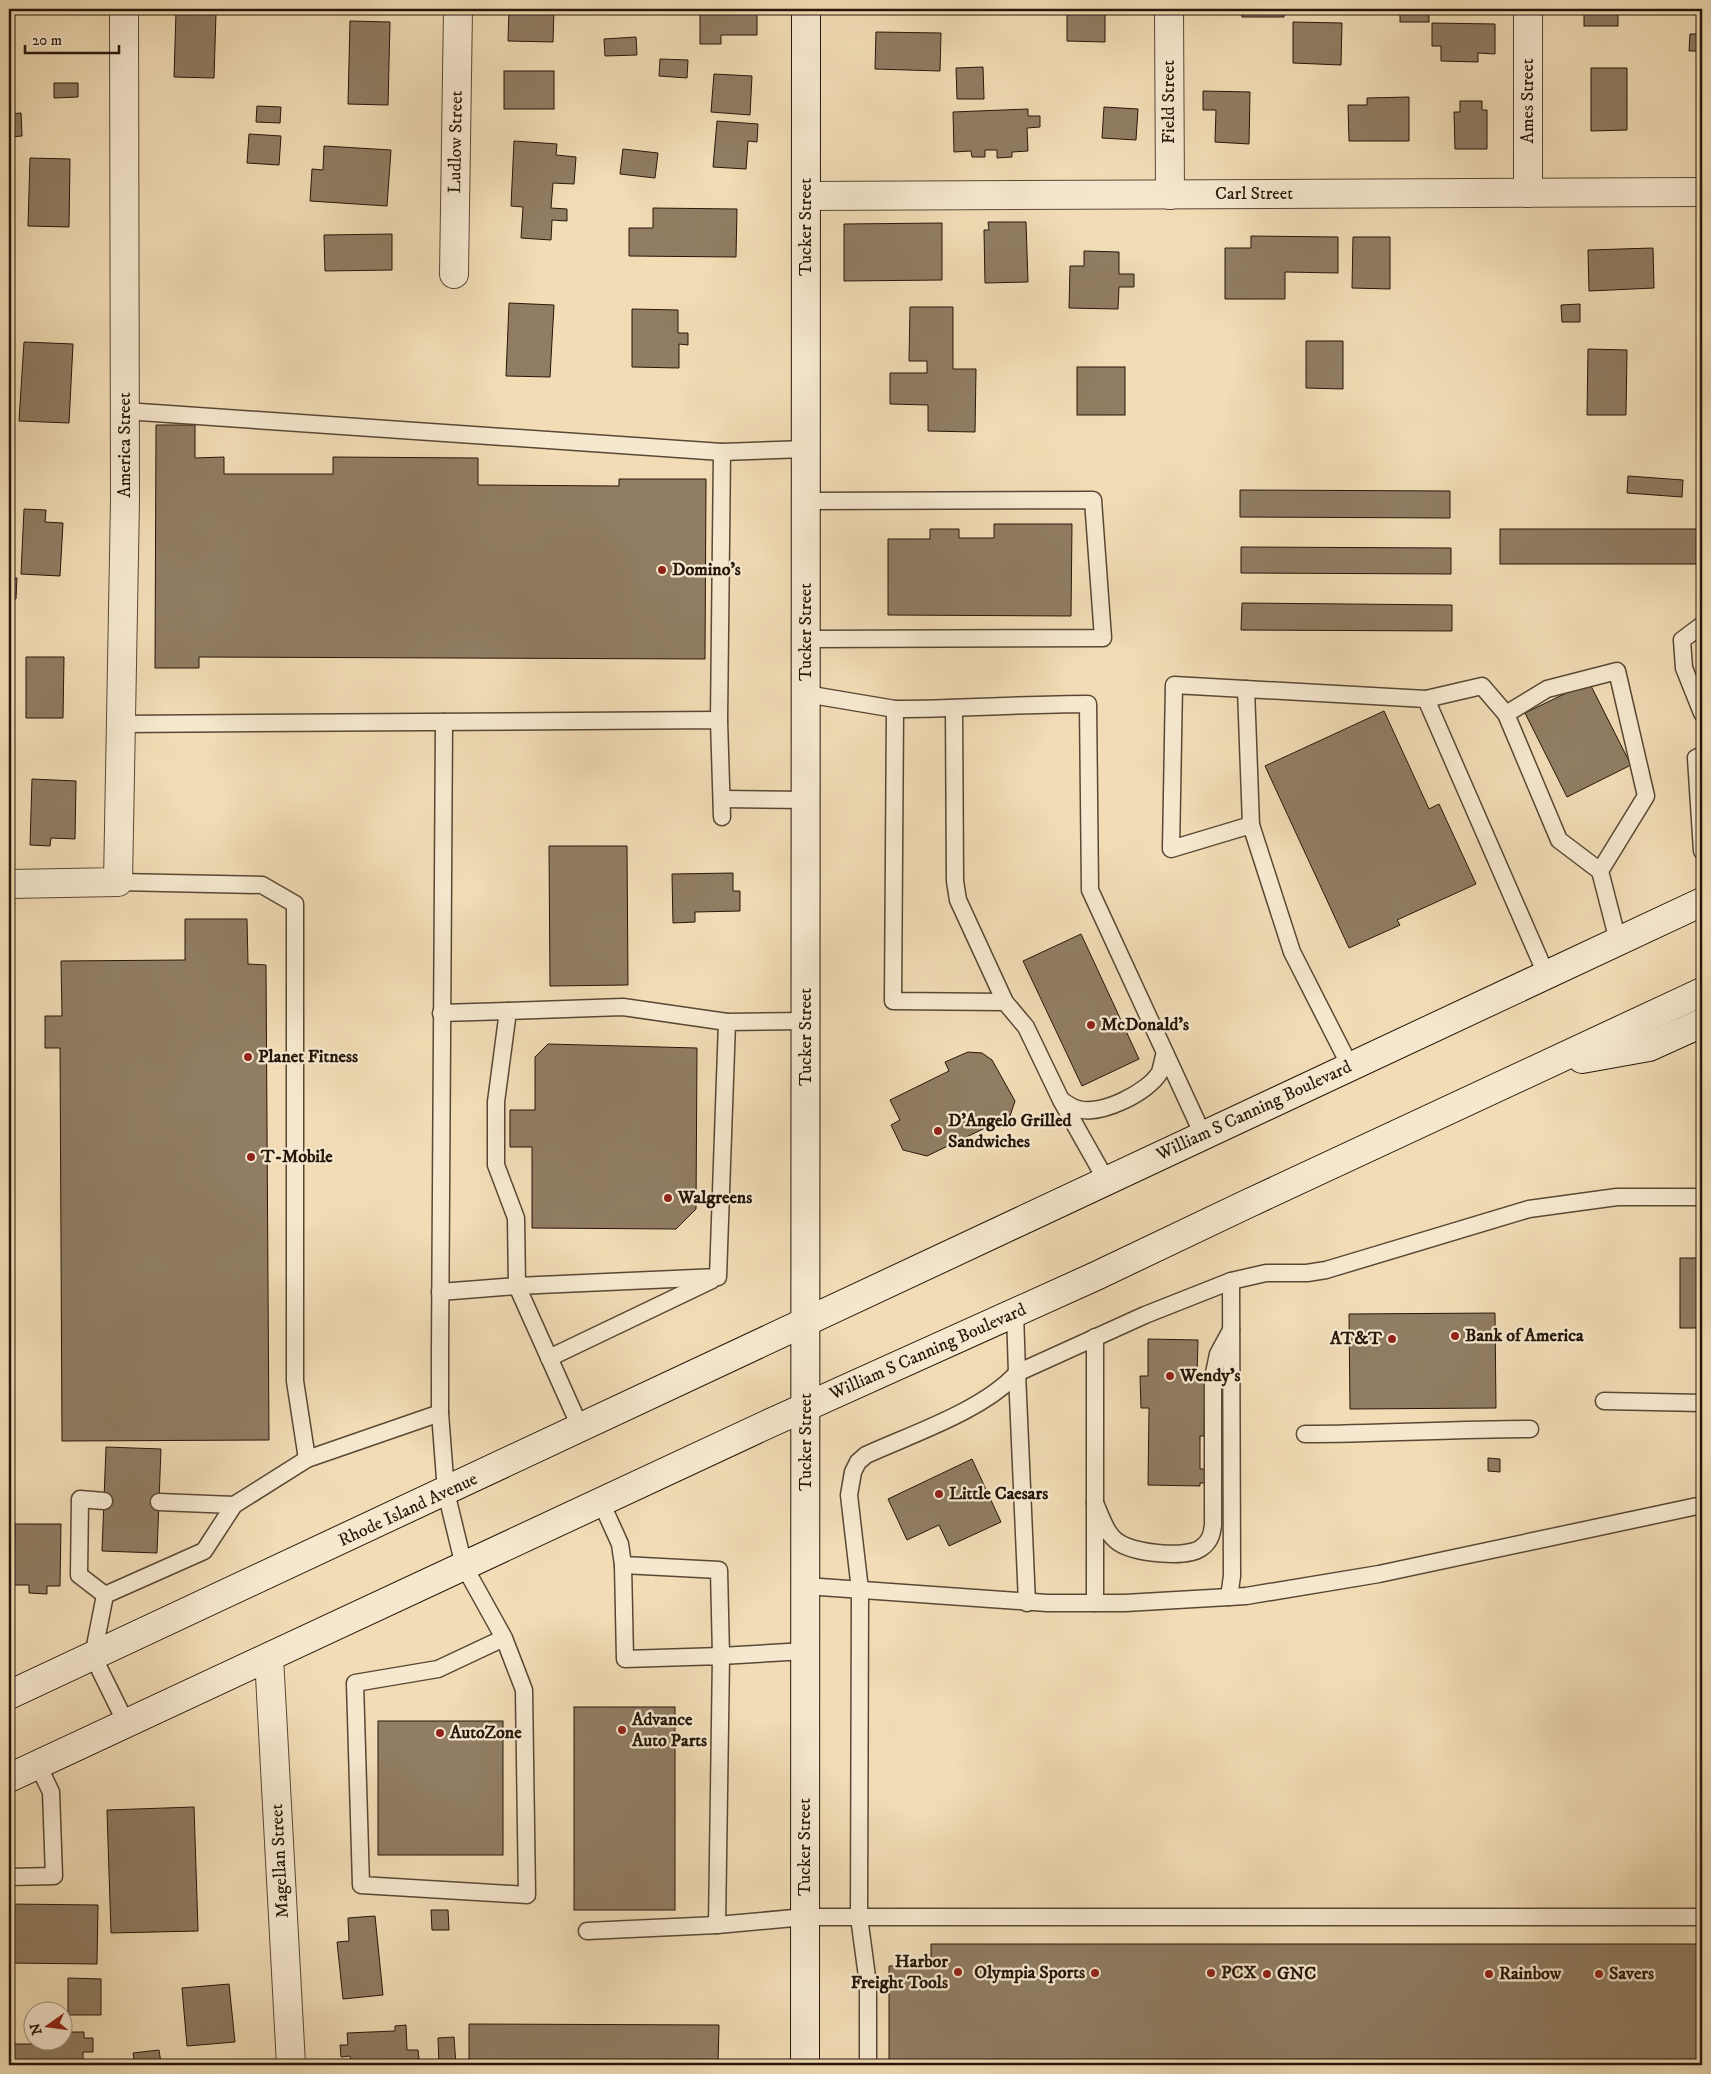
<svg xmlns="http://www.w3.org/2000/svg" width="1711" height="2074" font-family="'IM FELL DW Pica',serif">
	<style>
		.building { fill: #907d63; stroke: #26170a }
		.lines { fill: none; stroke-linecap: round; stroke-linejoin: round }
		.lane-casing { stroke: #594835; stroke-width: 19 }
		.street-casing { stroke: #594835; stroke-width: 30 }
		.secondary-casing { stroke: #26170a; stroke-width: 30 }
		.lane { stroke: #f6e8cf; stroke-width: 16 }
		.street { stroke: #f6e8cf; stroke-width: 28 }
		.secondary { stroke: #f6e8cf; stroke-width: 28 }
		.poi-dot { fill: #8f2418; stroke: #f6e8cf; stroke-width: 2 }
		.labels { text-anchor: middle; dominant-baseline: central; stroke-width: 4.5; stroke-linejoin: round; paint-order: stroke }
		.street-label { font-size: 18px; fill: #26170a; stroke: #f6e8cf }
		.poi-label { font-size: 18px; font-weight: bold; fill: #26170a; stroke: #f6e8cf; text-anchor: start }
	</style>
	<rect width="100%" height="100%" fill="#f1dcb5"/>
	<filter id="stains"><feTurbulence type="fractalNoise" baseFrequency=".004" numOctaves="4"/><feColorMatrix values="0 0 0 0 .2 0 0 0 0 .09 0 0 0 0 .02 0 0 0 .5 -.17"/></filter>
	<radialGradient id="worn" r=".72"><stop offset=".6" stop-color="#630" stop-opacity="0"/><stop offset="1" stop-color="#630" stop-opacity=".3"/></radialGradient>
	<g class="building">
		<polygon points="509,9 554,9 553,42 508,41"/>
		<polygon points="700,9 757,9 757,35 721,35 721,44 700,44"/>
		<polygon points="846,9 911,9 911,13 846,12"/>
		<polygon points="1067,9 1110,9 1105,9 1105,42 1067,41"/>
		<polygon points="1241,9 1284,9 1284,17 1242,17"/>
		<rect x="1400" y="9" width="29" height="13"/>
		<rect x="1584" y="9" width="34" height="17"/>
		<polygon points="176,12 216,13 214,78 174,77"/>
		<polygon points="350,21 390,22 388,105 348,104"/>
		<polygon points="1293,22 1342,23 1341,65 1293,63"/>
		<polygon points="1432,23 1495,24 1495,54 1478,53 1478,62 1441,61 1441,46 1432,46"/>
		<polygon points="876,32 941,33 940,71 875,69"/>
		<polygon points="1690,34 1702,34 1702,51 1689,51"/>
		<polygon points="636,37 637,55 605,56 604,39"/>
		<polygon points="660,59 688,60 687,78 659,76"/>
		<polygon points="983,67 984,99 957,99 956,68"/>
		<polygon points="1591,68 1627,68 1627,130 1591,131"/>
		<rect x="504" y="71" width="50" height="38"/>
		<polygon points="714,74 752,76 750,115 711,112"/>
		<polygon points="54,83 78,83 78,97 54,98"/>
		<polygon points="1203,91 1250,92 1249,144 1215,142 1216,110 1203,110"/>
		<polygon points="1409,97 1409,141 1349,141 1348,105 1367,105 1367,98"/>
		<polygon points="1460,101 1482,101 1482,110 1487,110 1487,149 1455,149 1454,112 1460,112"/>
		<polygon points="257,106 281,107 280,123 256,122"/>
		<polygon points="1104,107 1138,109 1136,140 1102,138"/>
		<polygon points="1028,109 1028,116 1040,116 1040,127 1027,128 1028,151 1012,152 1012,157 997,158 997,150 985,150 985,157 972,157 971,151 954,152 953,112"/>
		<polygon points="21,113 22,136 9,137 9,114"/>
		<polygon points="717,121 758,124 757,142 748,141 746,169 713,167"/>
		<polygon points="249,134 281,136 279,165 247,163"/>
		<polygon points="514,141 557,144 556,155 576,157 574,184 553,183 551,208 567,209 567,221 552,220 551,240 521,238 523,207 511,206"/>
		<polygon points="324,146 391,150 387,206 310,201 312,169 323,170"/>
		<polygon points="623,149 658,153 655,178 620,174"/>
		<polygon points="30,158 70,159 69,227 28,226"/>
		<polygon points="653,208 737,209 736,257 629,256 629,228 653,228"/>
		<polygon points="988,222 1026,222 1028,282 985,283 984,230 989,230"/>
		<polygon points="942,223 942,280 844,281 844,224"/>
		<polygon points="392,234 392,270 325,271 324,235"/>
		<polygon points="1251,236 1338,237 1338,273 1285,272 1285,299 1225,299 1225,248 1251,248"/>
		<polygon points="1353,237 1390,237 1390,289 1352,288"/>
		<polygon points="1653,248 1654,288 1589,291 1588,250"/>
		<polygon points="1084,251 1119,252 1119,274 1134,274 1134,287 1119,287 1118,309 1069,308 1070,266 1084,266"/>
		<polygon points="509,303 554,305 550,377 506,376"/>
		<polygon points="1580,304 1580,322 1562,322 1561,305"/>
		<polygon points="910,307 953,307 953,369 976,369 975,432 928,431 928,405 890,404 890,373 927,373 927,361 909,361"/>
		<polygon points="632,309 678,310 678,333 688,333 688,345 679,344 679,368 632,367"/>
		<polygon points="1306,341 1343,341 1343,389 1306,388"/>
		<polygon points="24,342 73,344 69,423 19,421"/>
		<polygon points="1588,349 1627,350 1626,415 1587,415"/>
		<rect x="1077" y="367" width="48" height="48"/>
		<polygon points="1698,391 1702,391 1702,424 1699,424"/>
		<polygon points="156,425 195,425 195,458 224,457 224,474 333,474 333,457 478,458 478,485 619,486 619,479 706,479 705,659 199,657 199,668 155,668"/>
		<polygon points="1628,476 1683,480 1682,497 1627,493"/>
		<polygon points="1240,490 1450,491 1450,518 1240,517"/>
		<polygon points="24,509 46,510 45,522 63,523 60,576 21,574"/>
		<polygon points="994,524 1072,524 1071,616 888,615 888,539 930,539 930,529 959,529 959,538 994,538"/>
		<rect x="1500" y="529" width="202" height="35"/>
		<polygon points="1241,547 1451,548 1451,574 1241,573"/>
		<polygon points="9,578 17,578 16,599 9,599"/>
		<polygon points="1242,603 1452,605 1452,631 1241,630"/>
		<polygon points="26,657 64,657 63,718 26,718"/>
		<polygon points="1589,682 1631,765 1567,797 1525,713"/>
		<polygon points="1384,711 1429,809 1439,804 1476,884 1397,920 1400,925 1349,948 1265,766"/>
		<polygon points="32,779 76,781 75,839 51,838 50,846 30,845"/>
		<polygon points="549,846 627,846 628,985 550,986"/>
		<polygon points="733,873 733,891 740,891 740,911 695,912 695,922 673,923 672,874"/>
		<polygon points="185,919 247,919 248,964 266,965 269,1440 62,1441 60,1048 45,1048 45,1016 62,1016 61,961 185,960"/>
		<polygon points="1081,934 1139,1059 1082,1086 1023,961"/>
		<polygon points="548,1044 697,1048 696,1209 676,1229 532,1228 532,1147 510,1147 510,1110 535,1110 535,1057"/>
		<polygon points="968,1052 982,1053 992,1060 1015,1101 1010,1116 927,1156 903,1150 891,1125 900,1120 890,1100 949,1071 945,1062"/>
		<rect x="1680" y="1258" width="22" height="70"/>
		<polygon points="1495,1313 1496,1408 1350,1409 1349,1314"/>
		<polygon points="1148,1339 1198,1340 1197,1376 1205,1377 1204,1436 1200,1436 1200,1469 1205,1469 1205,1483 1200,1483 1200,1486 1148,1485 1149,1408 1141,1408 1140,1376 1148,1376"/>
		<polygon points="106,1447 161,1449 157,1553 102,1551"/>
		<polygon points="1488,1458 1500,1459 1500,1472 1488,1471"/>
		<polygon points="972,1459 1001,1522 949,1546 939,1525 907,1540 888,1499"/>
		<polygon points="15,1524 61,1524 60,1586 47,1586 47,1594 29,1593 29,1585 14,1585"/>
		<rect x="574" y="1707" width="101" height="203"/>
		<rect x="378" y="1721" width="125" height="134"/>
		<polygon points="194,1807 198,1931 111,1933 107,1810"/>
		<polygon points="9,1904 98,1905 97,1964 9,1963"/>
		<polygon points="431,1910 448,1910 449,1930 432,1930"/>
		<polygon points="375,1916 383,1995 343,1999 337,1942 349,1941 348,1918"/>
		<polygon points="931,1944 1702,1944 1702,2065 889,2065 889,1966 931,1966"/>
		<polygon points="68,1978 101,1979 101,2015 68,2015"/>
		<polygon points="229,1984 235,2042 187,2046 182,1988"/>
		<polygon points="469,2024 719,2025 718,2065 469,2065"/>
		<polygon points="406,2025 407,2050 418,2050 419,2059 407,2060 407,2065 351,2065 350,2056 341,2057 340,2045 348,2045 347,2033 395,2031 395,2026"/>
		<polygon points="62,2032 84,2032 84,2038 93,2038 93,2052 83,2052 83,2065 14,2065 14,2044 57,2044 57,2042 62,2042"/>
		<polygon points="454,2037 456,2065 439,2065 438,2038"/>
		<polygon points="159,2050 161,2063 135,2065 133,2053"/>
	</g>
	<g class="lines">
		<g class="lane-casing">
			<g id="lane">
				<polyline points="125,411 722,452"/>
				<polyline points="806,501 1093,500 1103,638 806,639"/>
				<polyline points="1702,625 1682,640 1684,668 1702,713"/>
				<polyline points="1246,689 1251,825"/>
				<polyline points="806,694 895,709"/>
				<polyline points="1426,699 1546,974"/>
				<polyline points="954,709 955,881 958,900 1005,1002 1026,1027 1061,1100 1106,1180"/>
				<polyline points="719,720 722,452 806,449"/>
				<polyline points="444,722 440,1351 440,1413 446,1492 464,1566 504,1638 524,1690 527,1895 361,1885 355,1683 438,1669 504,1638"/>
				<polyline points="121,724 719,720 722,817"/>
				<polyline points="722,799 807,800"/>
				<polyline points="1702,851 1696,758 1702,755"/>
				<polyline points="1600,871 1646,796 1617,671 1547,689 1506,714 1559,840 1600,871 1618,941"/>
				<polyline points="118,882 262,885 295,904 295,1381 307,1459"/>
				<path d="M1005 1002 893 1001 895 709C960 709 1024 704 1088 704L1090 890 1203 1135"/>
				<polyline points="441,1013 508,1011"/>
				<polyline points="1350,1066 1292,952 1251,825 1171,849 1174,685 1426,699 1482,686 1506,714"/>
				<path d="M1061 1100C1066 1103 1072 1108 1078 1109 1101 1116 1149 1092 1160 1072 1162 1066 1163 1058 1165 1053"/>
				<polyline points="440,1292 517,1286 516,1218 496,1165 496,1102 508,1011 623,1007 727,1022"/>
				<polyline points="1015,1313 1017,1373 1145,1315 1231,1281 1266,1273 1307,1273 1326,1270 1529,1209 1617,1197 1702,1197"/>
				<polyline points="1095,1337 1095,1603"/>
				<polyline points="549,1358 712,1280"/>
				<polyline points="1017,1373 1027,1603"/>
				<polyline points="1604,1401 1702,1403"/>
				<polyline points="581,1429 517,1286 718,1277 727,1022 806,1021"/>
				<path d="M1305 1434C1380 1434 1455 1429 1530 1429"/>
				<polyline points="104,1501 80,1499 79,1575 105,1595"/>
				<polyline points="159,1502 234,1505"/>
				<polyline points="601,1502 620,1544 623,1565 719,1570 721,1656 805,1651"/>
				<path d="M1095 1503C1101 1516 1106 1534 1118 1542 1133 1553 1186 1559 1201 1548 1210 1542 1212 1534 1213 1525V1378L1218 1354 1231 1330"/>
				<polyline points="623,1565 625,1659 721,1656 717,1925 805,1917 1702,1917"/>
				<polyline points="806,1586 1047,1603 1125,1603 1246,1596 1379,1574 1702,1505"/>
				<polyline points="1229,1597 1232,1576 1231,1281"/>
				<polyline points="126,1723 93,1656 105,1595 204,1551 234,1505 307,1459 440,1413"/>
				<polyline points="9,1877 54,1876 51,1792 38,1765"/>
				<polyline points="587,1931 717,1925"/>
				<path d="M868 2065V1984L859 1917 860 1590 849 1495 853 1472 858 1462 866 1455C912 1434 984 1410 1017 1373"/>
			</g>
		</g>
		<g class="street-casing">
			<g id="street">
				<polyline points="1169,9 1170,195"/>
				<polyline points="1528,9 1528,193"/>
				<polyline points="806,196 1702,192"/>
				<polyline points="454,274 458,9"/>
				<polyline points="9,884 118,882 125,501 124,9"/>
				<polyline points="269,1657 291,2065"/>
			</g>
		</g>
		<g class="secondary-casing">
			<g id="secondary">
				<polyline points="1582,1059 1649,1047 1702,1023"/>
				<polyline points="9,1695 1702,902"/>
				<polyline points="9,1778 768,1424 1096,1276 1247,1204 1702,992"/>
				<polyline points="805,2065 806,9"/>
			</g>
		</g>
		<use href="#lane" class="lane"/>
		<use href="#street" class="street"/>
		<use href="#secondary" class="secondary"/>
	</g>
	<g class="poi-dot">
		<circle cx="662" cy="570" r="5"/>
		<circle cx="1091" cy="1025" r="5"/>
		<circle cx="248" cy="1057" r="5"/>
		<circle cx="938" cy="1131" r="5"/>
		<circle cx="251" cy="1157" r="5"/>
		<circle cx="668" cy="1198" r="5"/>
		<circle cx="1455" cy="1336" r="5"/>
		<circle cx="1392" cy="1339" r="5"/>
		<circle cx="1170" cy="1376" r="5"/>
		<circle cx="939" cy="1494" r="5"/>
		<circle cx="622" cy="1730" r="5"/>
		<circle cx="440" cy="1733" r="5"/>
		<circle cx="958" cy="1972" r="5"/>
		<circle cx="1095" cy="1973" r="5"/>
		<circle cx="1211" cy="1973" r="5"/>
		<circle cx="1267" cy="1974" r="5"/>
		<circle cx="1489" cy="1974" r="5"/>
		<circle cx="1599" cy="1974" r="5"/>
	</g>
	<g class="labels">
		<g class="street-label">
			<text transform="translate(1528 101) rotate(-90)">Ames Street</text>
			<text transform="translate(1169 102) rotate(-90)">Field Street</text>
			<text transform="translate(456 142) rotate(-89)">Ludlow Street</text>
			<text x="1254" y="194">Carl Street</text>
			<text transform="translate(806 227) rotate(-90)">Tucker Street</text>
			<text transform="translate(125 445) rotate(-90)">America Street</text>
			<text transform="translate(806 632) rotate(-90)">Tucker Street</text>
			<text transform="translate(806 1037) rotate(-90)">Tucker Street</text>
			<text transform="translate(1254 1111) rotate(-25)">William S Canning Boulevard</text>
			<text transform="translate(928 1352) rotate(-24)">William S Canning Boulevard</text>
			<text transform="translate(806 1442) rotate(-90)">Tucker Street</text>
			<text transform="translate(408 1510) rotate(-25)">Rhode Island Avenue</text>
			<text transform="translate(805 1847) rotate(-90)">Tucker Street</text>
			<text transform="translate(280 1861) rotate(-93)">Magellan Street</text>
		</g>
		<g class="poi-label">
			<text x="672" y="570">Domino's</text>
			<text x="1101" y="1025">McDonald's</text>
			<text x="258" y="1057">Planet Fitness</text>
			<text x="948" y="1121">D'Angelo Grilled<tspan x="948" dy="21">Sandwiches</tspan></text>
			<text x="261" y="1157">T-Mobile</text>
			<text x="678" y="1198">Walgreens</text>
			<text x="1465" y="1336">Bank of America</text>
			<text x="1382" y="1339" text-anchor="end">AT&amp;T</text>
			<text x="1180" y="1376">Wendy's</text>
			<text x="949" y="1494">Little Caesars</text>
			<text x="632" y="1720">Advance<tspan x="632" dy="21">Auto Parts</tspan></text>
			<text x="450" y="1733">AutoZone</text>
			<text x="948" y="1962" text-anchor="end">Harbor<tspan x="948" dy="21">Freight Tools</tspan></text>
			<text x="1085" y="1973" text-anchor="end">Olympia Sports</text>
			<text x="1221" y="1973">PCX</text>
			<text x="1277" y="1974">GNC</text>
			<text x="1499" y="1974">Rainbow</text>
			<text x="1609" y="1974">Savers</text>
		</g>
	</g>
	<rect width="1711" height="2074" fill="none" stroke="#f1dcb5" stroke-width="30"/>
	<rect x="10" y="10" width="1691" height="2054" fill="none" stroke="#26170a" stroke-width="2.5"/>
	<rect x="15" y="15" width="1681" height="2044" fill="none" stroke="#26170a"/>
	<g transform="translate(48 2026) rotate(256)"><circle r="24" fill="#f6e8cf" stroke="#a39480"/>
	<path d="M0-4L9 19L0 12L-9 19Z" fill="#8f2418"/>
	<text y="-8" font-size="14" font-weight="bold" text-anchor="middle" fill="#26170a">N</text>
	</g>
	<path d="M25 45v8h94v-8" fill="none" stroke="#26170a" stroke-width="2.5"/>
	<text x="32" y="45" font-size="15" fill="#26170a" stroke="#f6e8cf" stroke-width="4" paint-order="stroke">20 m</text>
	<rect width="100%" height="100%" filter="url(#stains)"/>
	<rect width="100%" height="100%" fill="url(#worn)"/>
</svg>
